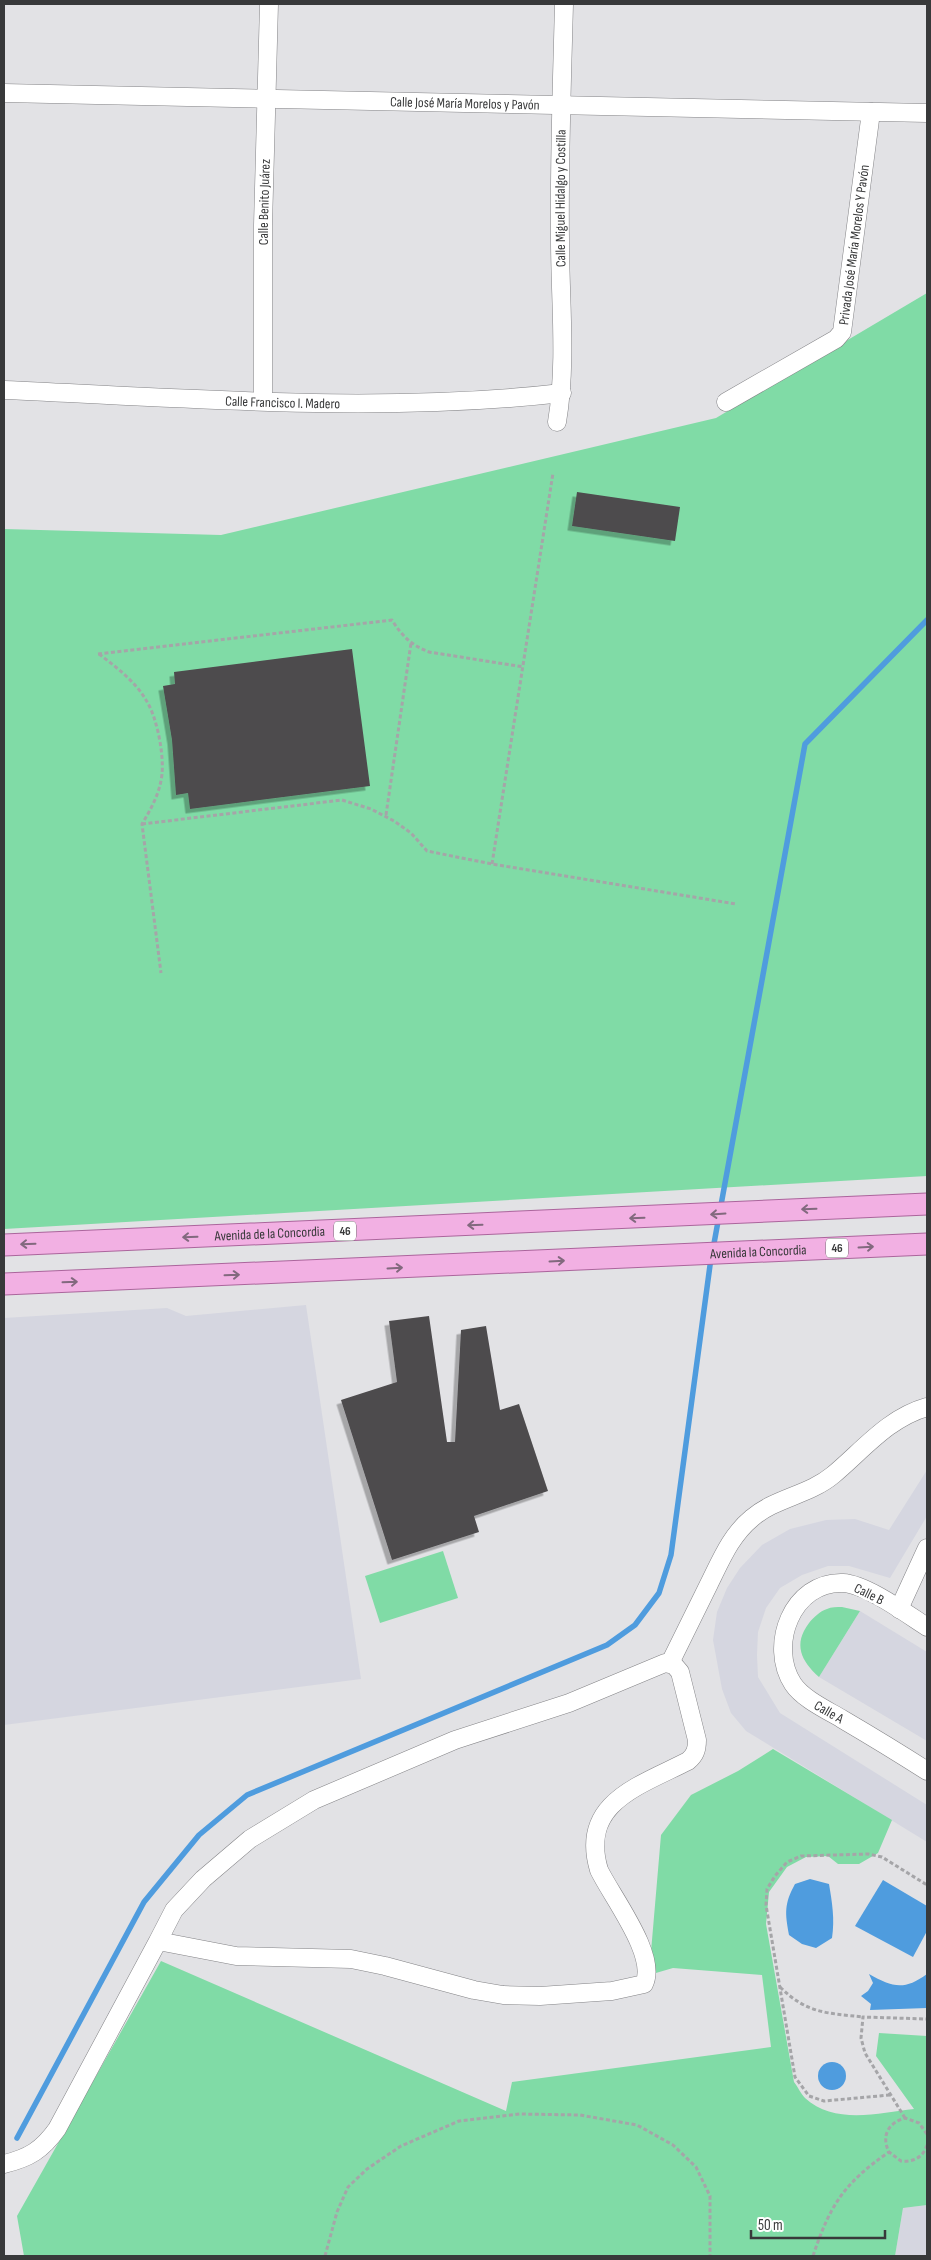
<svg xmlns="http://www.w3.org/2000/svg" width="931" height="2260" font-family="'Sofia Sans Condensed',sans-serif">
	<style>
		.built { fill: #d5d6e0 }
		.green { fill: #80dba6 }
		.water { fill: #4f9cde }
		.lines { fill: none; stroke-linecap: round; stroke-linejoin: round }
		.stream { stroke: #4f9cde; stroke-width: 5.5 }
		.building { fill: #4d4b4d; filter: url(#shadow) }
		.minor-casing { stroke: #838386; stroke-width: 19 }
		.major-casing { stroke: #ab659c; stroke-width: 23 }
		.path { stroke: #a5a5a8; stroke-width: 3; stroke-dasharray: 4 2.5; stroke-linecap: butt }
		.minor { stroke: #fff; stroke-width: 18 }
		.major { stroke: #f2b0e3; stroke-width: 21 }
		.oneway { stroke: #82697e }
		.labels { text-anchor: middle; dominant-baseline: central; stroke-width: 5; stroke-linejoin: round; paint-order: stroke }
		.shield { fill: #fff; stroke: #747475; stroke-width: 1 }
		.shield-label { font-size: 12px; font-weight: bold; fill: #38393a }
		.street-label { font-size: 14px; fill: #38393a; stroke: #fff }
	</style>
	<defs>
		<filter id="shadow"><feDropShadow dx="-4.5" dy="4.5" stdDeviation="0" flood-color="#0004"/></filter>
	</defs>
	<rect width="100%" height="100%" fill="#e2e2e5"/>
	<g class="built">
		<polygon points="306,1305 361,1679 4,1725 4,1318 167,1308 186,1316"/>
		<polygon points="927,1470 927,1516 890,1578 849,1566 828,1566 802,1575 780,1588 766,1608 758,1632 757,1655 758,1677 780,1713 927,1805 927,1842 746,1731 731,1713 722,1689 713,1640 717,1612 727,1588 740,1568 762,1545 790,1529 826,1520 855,1519 889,1530"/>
		<polygon points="860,1611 927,1652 927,1741 819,1677"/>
		<polygon points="927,2205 927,2256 895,2256 903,2208"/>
	</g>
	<g class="green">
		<polygon points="927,293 927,1176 4,1229 4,529 221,535 716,418"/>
		<polygon points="443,1551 458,1598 380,1623 365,1576"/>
		<path d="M842 1607 860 1611 819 1677C801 1661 793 1644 809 1623 813 1618 820 1611 827 1609 831 1607 837 1607 842 1607Z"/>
		<path d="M773 1749 892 1820 878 1853 859 1864H838L828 1856 806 1857 787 1867 769 1892 766 1924 794 2082C798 2087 801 2094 805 2098 834 2125 879 2113 914 2109L876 2056 879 2033 927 2036V2205L903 2208 895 2256H24L17 2216 161 1961 506 2111 512 2082 771 2047 762 1975 673 1968 649 1975 661 1835 691 1795 738 1771Z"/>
	</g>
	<g class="water">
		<path d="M810 1879 829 1884C832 1902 835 1919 832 1938L816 1948 802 1944 789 1935C785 1913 784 1904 795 1884Z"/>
		<polygon points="883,1880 927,1906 927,1931 913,1957 855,1926"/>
		<path d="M869 1974C892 1987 904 1991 927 1974V2008L870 2010 871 2004 861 1996 868 1991 873 1983Z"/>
		<circle cx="832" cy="2076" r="14"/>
	</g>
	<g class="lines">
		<g class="stream">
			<polyline points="713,1249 805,744 927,620"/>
			<polyline points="17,2138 144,1902 199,1835 247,1795 607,1645 635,1625 659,1593 671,1555 711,1258"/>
		</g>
	</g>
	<g class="building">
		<polygon points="577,492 680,507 675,541 572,526"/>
		<polygon points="352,649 370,786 190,809 188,793 176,795 172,740 163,686 175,684 174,672"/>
		<polygon points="429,1316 447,1442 455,1442 461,1330 486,1326 500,1410 519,1404 548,1491 474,1516 479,1532 392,1560 341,1400 397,1382 389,1321"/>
	</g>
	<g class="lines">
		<g class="minor-casing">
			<g id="minor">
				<path id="s1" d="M4 93 927 113"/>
				<path id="s2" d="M4 390C187 398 380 414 562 393"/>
				<path id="s3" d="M263 401V225L269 4"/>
				<path id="s4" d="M726 402 836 339 842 332 871 112"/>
				<path id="s5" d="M557 422C567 363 560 300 560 240 559 161 562 82 564 4"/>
				<polyline points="899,1609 927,1548"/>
				<path id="s6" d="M927 1627C907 1614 866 1584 843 1583 792 1581 768 1646 793 1684 803 1699 827 1710 842 1719 871 1736 899 1753 927 1771"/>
				<path d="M670 1663C683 1637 696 1610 709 1584 721 1560 731 1535 752 1518 775 1498 809 1495 833 1475 863 1450 888 1418 927 1407"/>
				<path d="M4 2164C29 2158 42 2150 57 2129L158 1941 236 1956 351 1959 385 1966 474 1990 503 1995 540 1996 612 1991 644 1984C658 1956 612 1897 599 1870 579 1803 639 1786 688 1761 695 1755 697 1750 697 1740L680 1672 674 1665 665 1663 569 1703 455 1740 314 1800 250 1839 203 1879 174 1910 158 1941"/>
			</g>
		</g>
		<g class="major-casing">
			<g id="major">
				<path id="s7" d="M4 1245 927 1204"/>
				<path id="s8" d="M4 1284 927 1244"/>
			</g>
		</g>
		<g class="path">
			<path d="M98 654 392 620C402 636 411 645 429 652L524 667"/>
			<path d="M99 654C116 667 135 681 146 700 157 717 164 754 162 774 160 793 151 809 142 824L161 973"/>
			<polyline points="386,815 411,643"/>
			<polyline points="142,824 342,800 371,809 394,821 411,833 427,851 492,864 736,904"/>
			<polyline points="492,864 553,473"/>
			<path d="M780 1987C807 2014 828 2013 863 2017"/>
			<polyline points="890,2095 824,2101 809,2096 795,2077 766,1905 767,1889 775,1876 787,1862 801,1856 868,1854 882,1857 927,1885"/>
			<polyline points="905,2118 865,2053 861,2038 863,2017 927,2019"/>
			<path d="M927 2134 919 2123 905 2118C888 2123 881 2136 889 2152L901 2161C913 2162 923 2158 927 2145"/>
			<polyline points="325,2256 337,2212 348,2187 367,2169 401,2146 459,2121 520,2114 580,2115 637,2125 673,2145 696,2167 710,2196 710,2256"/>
			<path d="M813 2256C830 2205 844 2183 889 2152"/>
		</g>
		<use href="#minor" class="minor"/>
		<use href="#major" class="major"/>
	</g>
	<defs><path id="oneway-shaft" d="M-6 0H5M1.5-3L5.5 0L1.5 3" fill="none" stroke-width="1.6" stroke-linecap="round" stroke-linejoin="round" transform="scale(1.25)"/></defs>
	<g class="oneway">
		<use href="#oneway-shaft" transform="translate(809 1209) rotate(178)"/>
		<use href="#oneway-shaft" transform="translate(718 1214) rotate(176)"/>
		<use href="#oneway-shaft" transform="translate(637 1218) rotate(178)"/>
		<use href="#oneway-shaft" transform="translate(475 1225) rotate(178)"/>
		<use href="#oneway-shaft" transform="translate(190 1237) rotate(178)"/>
		<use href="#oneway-shaft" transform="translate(28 1244) rotate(178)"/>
		<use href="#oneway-shaft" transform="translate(866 1247) rotate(-3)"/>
		<use href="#oneway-shaft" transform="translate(557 1261) rotate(-3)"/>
		<use href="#oneway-shaft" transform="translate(395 1268) rotate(-3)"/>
		<use href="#oneway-shaft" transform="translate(232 1275) rotate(-2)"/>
		<use href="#oneway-shaft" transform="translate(70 1282) rotate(-2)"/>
	</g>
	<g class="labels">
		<g class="shield">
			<rect x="334" y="1221.5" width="22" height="19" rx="4"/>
			<rect x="826" y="1238.5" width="22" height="19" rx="4"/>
		</g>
		<g class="shield-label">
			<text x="345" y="1231">46</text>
			<text x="837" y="1248">46</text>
		</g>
		<g class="street-label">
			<text stroke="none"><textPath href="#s1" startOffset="461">Calle José María Morelos y Pavón</textPath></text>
			<text stroke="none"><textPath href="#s5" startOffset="224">Calle Miguel Hidalgo y Costilla</textPath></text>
			<text stroke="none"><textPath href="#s3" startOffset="199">Calle Benito Juárez</textPath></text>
			<text stroke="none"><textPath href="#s4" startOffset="224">Privada José María Morelos Y Pavón</textPath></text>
			<text stroke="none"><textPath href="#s2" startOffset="279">Calle Francisco I. Madero</textPath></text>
			<text stroke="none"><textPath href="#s7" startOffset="266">Avenida de la Concordia</textPath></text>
			<text stroke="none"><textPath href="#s8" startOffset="755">Avenida la Concordia</textPath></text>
			<text transform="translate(869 1594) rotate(26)">Calle B</text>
			<text stroke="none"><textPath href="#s6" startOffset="278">Calle A</textPath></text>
		</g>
	</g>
	<rect width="931" height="2260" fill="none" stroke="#38393a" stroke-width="10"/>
	<path d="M751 2230v8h134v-8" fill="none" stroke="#38393a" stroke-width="2.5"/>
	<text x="758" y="2230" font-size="15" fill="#38393a" stroke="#ffffff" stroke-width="4" paint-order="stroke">50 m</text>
</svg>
